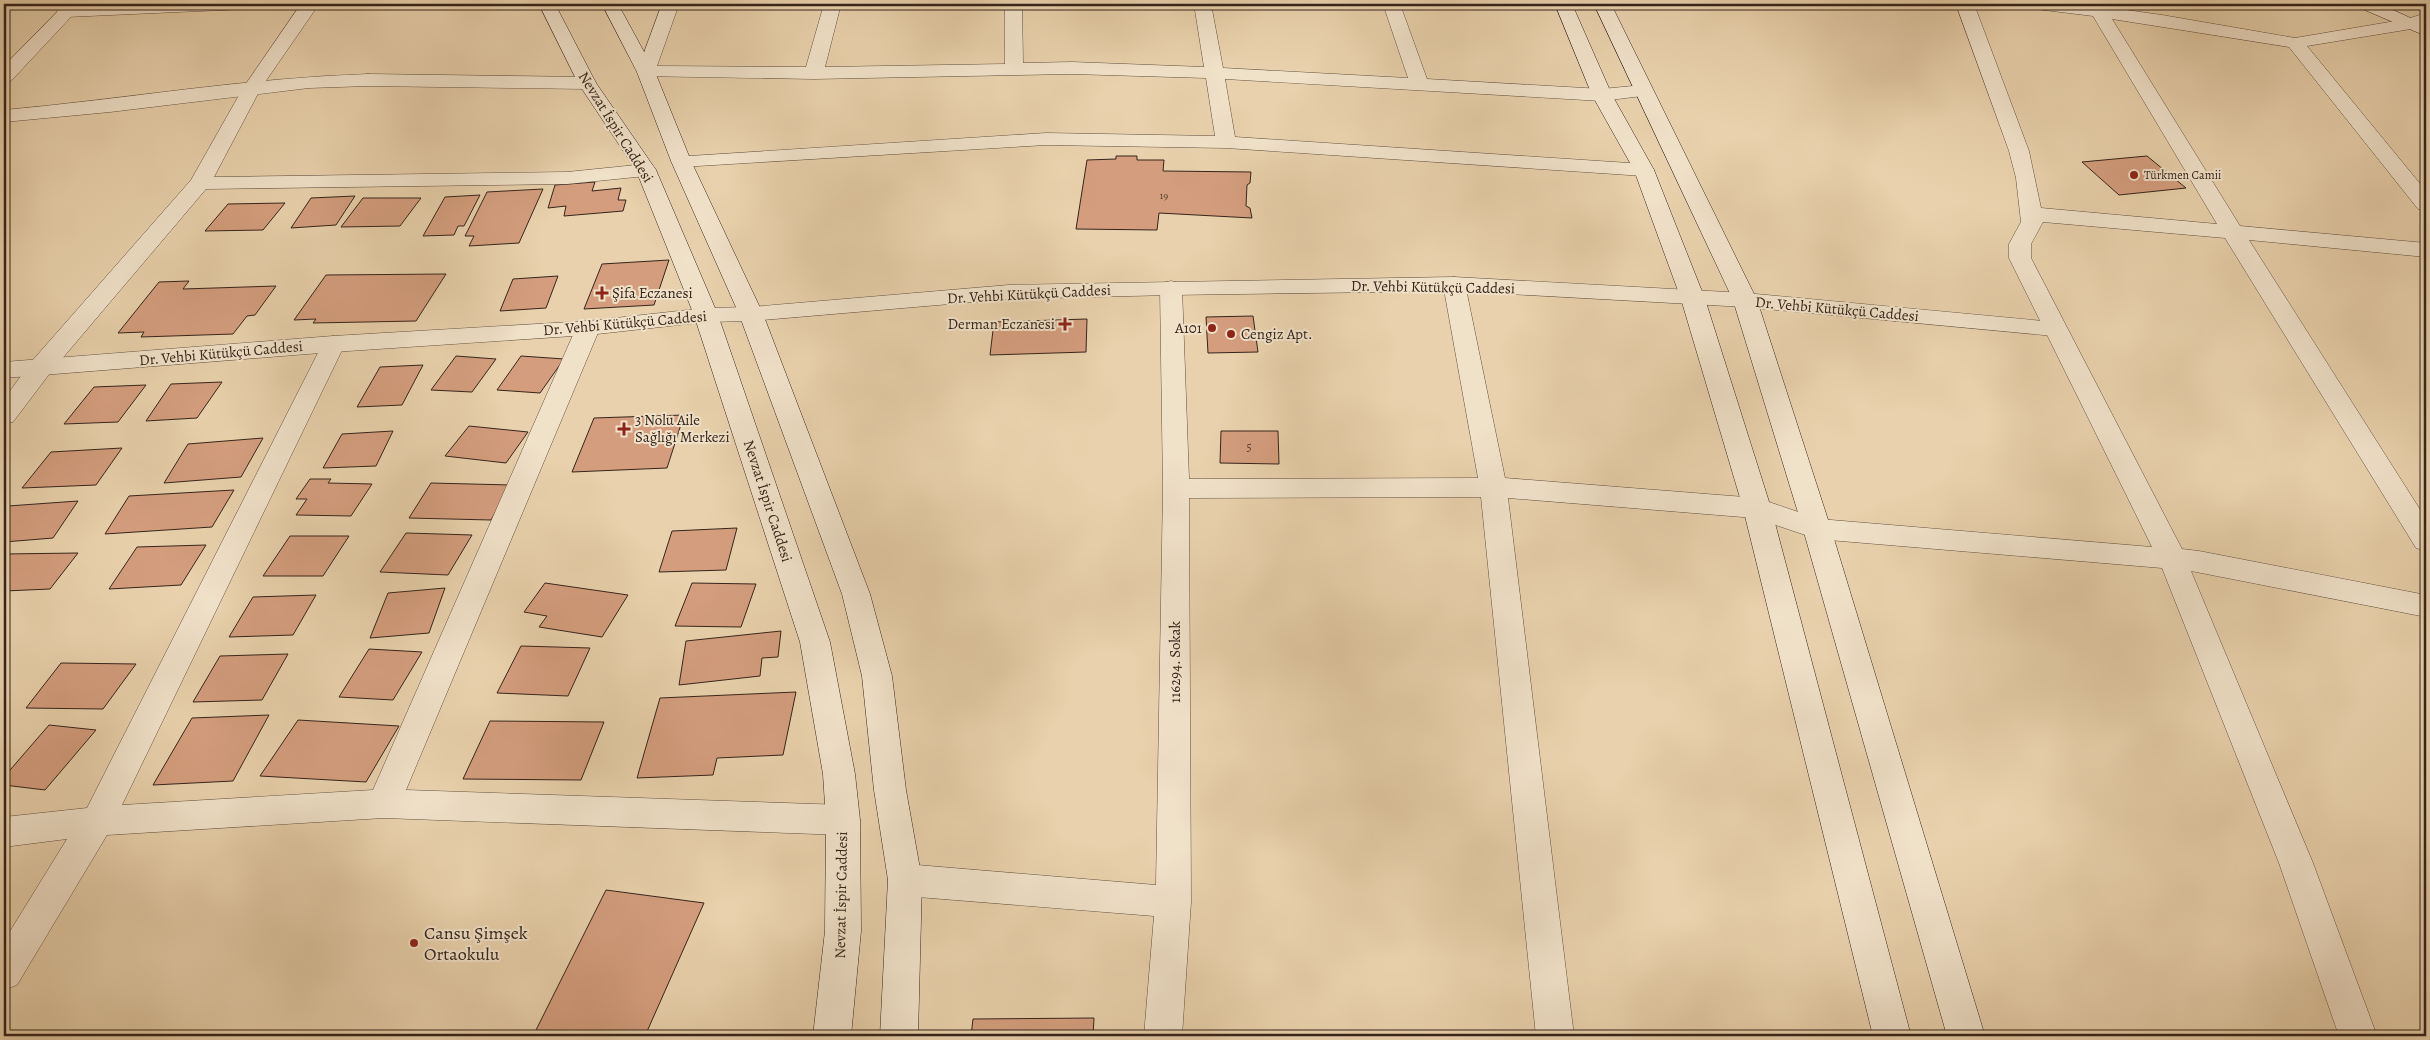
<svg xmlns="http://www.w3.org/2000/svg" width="2430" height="1040" font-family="Alegreya,serif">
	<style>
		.building { fill: #d49e7e; stroke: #36241b }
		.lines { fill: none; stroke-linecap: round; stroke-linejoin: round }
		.minor-casing { stroke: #624f3f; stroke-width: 1 }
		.tertiary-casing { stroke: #624f3f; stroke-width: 1 }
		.secondary-casing { stroke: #36241b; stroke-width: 1 }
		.minor { fill: #f0e1c9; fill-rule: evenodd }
		.tertiary { fill: #f0e1c9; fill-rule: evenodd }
		.secondary { fill: #f0e1c9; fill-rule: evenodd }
		.poi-dot { fill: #8f2418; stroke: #f0e1c9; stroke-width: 2 }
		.labels { text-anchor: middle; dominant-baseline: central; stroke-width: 4; stroke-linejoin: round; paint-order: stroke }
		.far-number-label { font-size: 11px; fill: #5e4234 }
		.far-poi-label { font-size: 12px; fill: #36241b; stroke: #f0e1c9; text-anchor: start }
		.number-label { font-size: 12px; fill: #5e4234 }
		.street-label { font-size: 15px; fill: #36241b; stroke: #f0e1c9 }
		.poi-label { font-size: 15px; fill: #36241b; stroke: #f0e1c9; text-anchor: start }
		.near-poi-label { font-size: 18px; fill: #36241b; stroke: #f0e1c9; text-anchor: start }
	</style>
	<rect width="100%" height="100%" fill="#e8d1ac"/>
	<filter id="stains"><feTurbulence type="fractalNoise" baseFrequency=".004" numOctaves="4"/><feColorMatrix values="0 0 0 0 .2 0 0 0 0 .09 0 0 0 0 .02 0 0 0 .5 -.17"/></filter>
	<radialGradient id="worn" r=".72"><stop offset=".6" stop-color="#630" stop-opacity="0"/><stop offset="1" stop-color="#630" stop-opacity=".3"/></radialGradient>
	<g class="building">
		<polygon points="1116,156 1137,156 1137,160 1164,160 1163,171 1251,172 1250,183 1247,185 1246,206 1250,208 1252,218 1159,213 1157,230 1076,229 1087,160 1116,159"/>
		<polygon points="2147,156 2186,188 2119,195 2082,162"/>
		<polygon points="595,182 592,191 621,188 618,200 626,200 623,211 564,216 566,206 548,208 555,185"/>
		<polygon points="543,189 519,243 469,246 474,236 465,236 487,192"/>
		<polygon points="480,195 464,226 458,226 454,235 423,236 445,197"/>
		<polygon points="355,196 336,225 291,228 311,198"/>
		<polygon points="363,198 421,198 400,226 341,227"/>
		<polygon points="285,203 263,230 205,231 228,204"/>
		<polygon points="669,260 654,305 584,309 602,264"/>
		<polygon points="446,274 416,321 313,323 316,319 294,320 326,275"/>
		<polygon points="558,276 546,308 500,311 513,279"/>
		<polygon points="189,281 183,289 276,286 255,315 247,316 233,334 141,337 144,332 118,333 159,282"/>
		<polygon points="1253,316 1258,352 1208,353 1206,317"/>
		<polygon points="1087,319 1086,352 990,355 994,322"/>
		<polygon points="456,356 496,359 472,392 431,390"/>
		<polygon points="521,356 564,359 540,393 497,390"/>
		<polygon points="423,365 402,405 357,407 380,367"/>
		<polygon points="222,382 197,418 146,421 171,384"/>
		<polygon points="146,385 118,422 64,424 94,387"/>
		<polygon points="684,415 667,468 572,472 594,418"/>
		<polygon points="469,426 528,432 506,463 445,456"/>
		<polygon points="393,431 376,466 323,468 342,434"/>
		<polygon points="1221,431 1278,431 1279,464 1220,463"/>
		<polygon points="263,438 241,477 164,483 188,444"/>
		<polygon points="122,448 96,485 22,488 51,452"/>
		<polygon points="310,479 331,479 328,483 372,484 351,516 296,515 307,499 296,499"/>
		<polygon points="431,483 511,485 491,520 409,518"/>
		<polygon points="234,490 212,527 105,534 129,496"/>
		<polygon points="78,501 53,538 4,542 4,512 8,506"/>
		<polygon points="737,528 726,570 659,572 672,531"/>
		<polygon points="406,533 472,535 448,575 380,572"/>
		<polygon points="290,536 349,536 323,576 263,576"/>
		<polygon points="206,545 181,585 109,589 137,547"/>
		<polygon points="78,553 50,589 4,591 4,554"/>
		<polygon points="545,583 628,595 602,637 539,627 547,616 524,612"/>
		<polygon points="692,583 756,584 741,627 675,626"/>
		<polygon points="445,588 429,633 370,638 388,593"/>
		<polygon points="316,595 293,635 229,637 253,597"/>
		<polygon points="781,631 778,657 762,658 760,676 679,685 686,641"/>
		<polygon points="521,646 590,648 568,696 497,693"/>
		<polygon points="369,649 422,652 393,700 339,697"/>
		<polygon points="288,654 262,700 193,702 220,656"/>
		<polygon points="61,663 136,664 103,709 26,708"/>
		<polygon points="796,692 783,755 717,758 713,775 637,778 660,698"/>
		<polygon points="269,715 233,781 153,785 192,718"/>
		<polygon points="298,720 399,726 366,782 260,776"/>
		<polygon points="490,721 604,722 581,780 463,779"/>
		<polygon points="49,725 96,730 45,790 4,785 4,777"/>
		<polygon points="606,890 704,903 645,1036 533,1036"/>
		<polygon points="1094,1018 1093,1036 971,1036 973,1019"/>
	</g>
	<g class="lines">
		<g class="minor-casing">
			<g id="minor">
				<polygon points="134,4 254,4 251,8 245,9 66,17 60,16 57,12 60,8 66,7"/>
				<polygon points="301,4 319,4 261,88 214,177 567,172 646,164 653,166 656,170 653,174 646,176 567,184 206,189 50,373 13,422 4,424 4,399 32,361 191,180 243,88"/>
				<polygon points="662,4 679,4 657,66 806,67 824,4 841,4 825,67 1005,64 1005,4 1022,4 1023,63 1072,62 1204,67 1194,4 1211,4 1223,68 1408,78 1383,4 1400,4 1427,79 1602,89 1643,85 1650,87 1653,91 1650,95 1602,101 1225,79 1235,137 1644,164 1651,166 1654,170 1651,174 1644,176 1226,148 1046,145 681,167 674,165 671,161 674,157 1046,133 1215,136 1206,78 1072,74 814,79 639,76 637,72"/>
				<polygon points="1956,4 1974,4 2029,151 2041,208 2217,224 2093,16 2036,9 2030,8 2028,4 2102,4 2105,7 2162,15 2295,38 2407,19 2426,13 2426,24 2417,28 2307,46 2426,191 2426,210 2418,209 2289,47 2112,19 2240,226 2426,243 2426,257 2249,240 2426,519 2426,551 2416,548 2225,238 2043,222 2031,244 2031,258 2182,549 2199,551 2426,595 2426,617 2191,571 2313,863 2377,1036 2339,1036 2279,863 2162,568 1817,539 1755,518 1508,498 1574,1036 1536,1036 1481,497 1189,498 1191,902 1182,1036 1144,1036 1154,916 905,896 893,891 888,880 893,869 905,864 1156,885 1163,489 1160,288 1163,283 1171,281 1179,283 1182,288 1189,479 1478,478 1443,284 1446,279 1454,277 1462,279 1465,284 1505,478 1757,498 1819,519 2152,547 2009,258 2009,244 2021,222 2016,178 2009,151"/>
				<polygon points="588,321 596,323 600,328 406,790 843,805 855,810 860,820 855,830 843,835 384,818 107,835 17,985 4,990 4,941 67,839 4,847 4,817 87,808 325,339 333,336 341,339 345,344 122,805 373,790 576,328 580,323"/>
			</g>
		</g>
		<g class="tertiary-casing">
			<g id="tertiary">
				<polygon points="65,4 83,4 11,81 4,83 4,66"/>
				<path d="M368 74 587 77 594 79 596 83 594 87 587 89 368 86 309 88 110 112 4 122V110C125 99 246 78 368 74Z"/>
				<polygon points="1454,277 1745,293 2054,322 2062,324 2066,329 2062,334 2054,336 1745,307 1454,291 1171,295 1009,299 751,321 706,322 588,335 333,352 4,378 4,362 333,336 588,321 706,308 751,307 1009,285"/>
			</g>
		</g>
		<g class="secondary-casing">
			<g id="secondary">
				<polygon points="539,4 555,4 596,83 656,170 718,315 830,642 855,774 860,820 861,931 851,1036 813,1036 825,931 826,820 823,774 800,642 694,315 636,170 578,83"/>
				<polygon points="602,4 618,4 655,72 691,161 763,314 870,594 892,676 906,790 922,880 918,1036 880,1036 888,880 874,790 862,676 842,594 739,314 671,161 637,72"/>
				<polygon points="1555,4 1572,4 1612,95 1654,170 1705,299 1771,508 1911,1036 1873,1036 1743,508 1681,299 1634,170 1592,95"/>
				<polygon points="1594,4 1611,4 1757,300 1831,529 1985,1036 1947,1036 1803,529 1733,300"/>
				<polygon points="2358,4 2380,4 2426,25 2426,36 2360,8"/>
			</g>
		</g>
		<use href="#minor" class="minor"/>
		<use href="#tertiary" class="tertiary"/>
		<use href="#secondary" class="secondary"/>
	</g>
	<g class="poi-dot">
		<circle cx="2134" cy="175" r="5"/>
		<path d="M599.5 285.5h5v5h5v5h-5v5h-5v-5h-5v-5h5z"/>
		<path d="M1062.5 316.5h5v5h5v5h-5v5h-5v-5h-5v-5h5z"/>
		<circle cx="1212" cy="328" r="5"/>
		<circle cx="1231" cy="334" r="5"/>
		<path d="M621.5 421.5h5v5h5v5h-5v5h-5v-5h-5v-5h5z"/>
		<circle cx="414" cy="943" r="5"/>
	</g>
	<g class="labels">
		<g class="far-number-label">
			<text x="1164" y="195">19</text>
		</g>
		<g class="far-poi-label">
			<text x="2144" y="175">Türkmen Camii</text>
		</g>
		<g class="number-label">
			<text x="1249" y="447">5</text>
		</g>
		<g class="street-label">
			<text transform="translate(616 127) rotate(58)">Nevzat İspir Caddesi</text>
			<text transform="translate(1433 287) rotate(1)">Dr. Vehbi Kütükçü Caddesi</text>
			<text transform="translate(1029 294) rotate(-3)">Dr. Vehbi Kütükçü Caddesi</text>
			<text transform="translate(1837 309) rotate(5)">Dr. Vehbi Kütükçü Caddesi</text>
			<text transform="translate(625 323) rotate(-5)">Dr. Vehbi Kütükçü Caddesi</text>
			<text transform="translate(221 353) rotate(-5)">Dr. Vehbi Kütükçü Caddesi</text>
			<text transform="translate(768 501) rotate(72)">Nevzat İspir Caddesi</text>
			<text transform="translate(1175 662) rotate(-90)">116294. Sokak</text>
			<text transform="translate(841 895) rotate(-89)">Nevzat İspir Caddesi</text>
		</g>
		<g class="poi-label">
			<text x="612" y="293">Şifa Eczanesi</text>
			<text x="1055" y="324" text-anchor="end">Derman Eczanesi</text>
			<text x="1202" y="328" text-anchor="end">A101</text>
			<text x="1241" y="334">Cengiz Apt.</text>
			<text x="635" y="420">3 Nolu Aile<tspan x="635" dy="17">Sağlığı Merkezi</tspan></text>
		</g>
		<g class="near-poi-label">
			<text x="424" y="933">Cansu Şimşek<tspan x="424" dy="21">Ortaokulu</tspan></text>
		</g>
	</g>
	<rect width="2430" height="1040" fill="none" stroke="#e8d1ac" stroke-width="20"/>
	<rect x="5" y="5" width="2420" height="1030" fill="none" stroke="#36241b" stroke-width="2.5"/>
	<rect x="10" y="10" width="2410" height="1020" fill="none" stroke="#36241b"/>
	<rect width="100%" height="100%" filter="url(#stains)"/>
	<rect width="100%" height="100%" fill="url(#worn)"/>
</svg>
